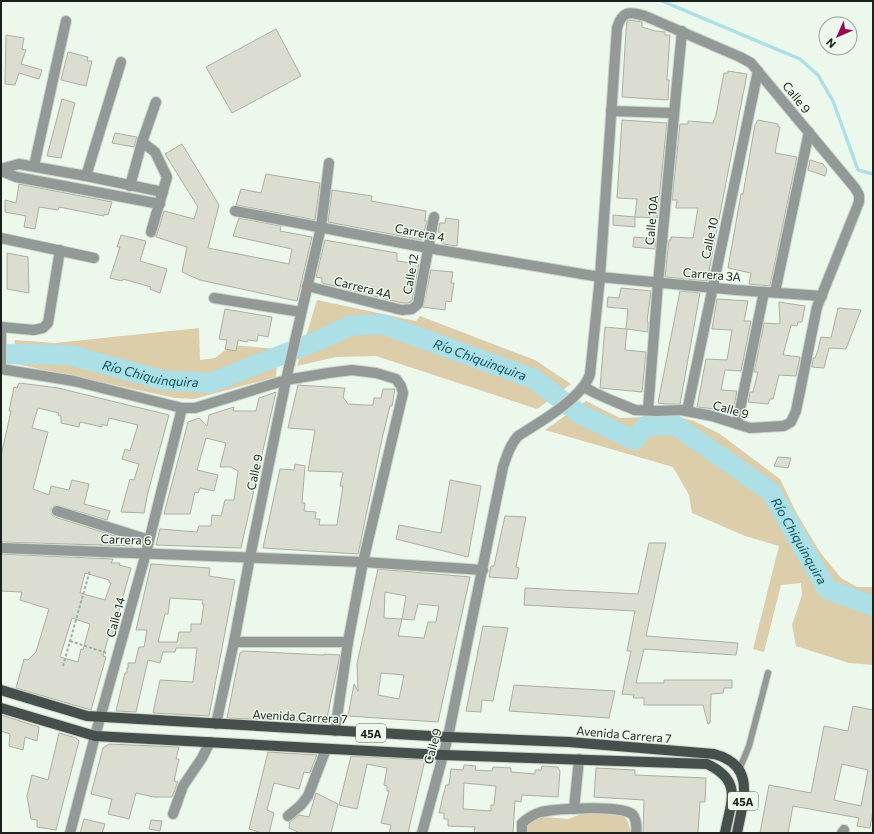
<svg xmlns="http://www.w3.org/2000/svg" width="874" height="834" font-family="Commissioner,sans-serif">
	<style>
		.green { fill: #dccdab }
		.lines { fill: none; stroke-linecap: round; stroke-linejoin: round }
		.stream { stroke: #acdfe6; stroke-width: 3.5 }
		.river { stroke: #acdfe6; stroke-width: 20 }
		.building { fill: #daddcf; stroke: #abaea1; fill-rule: evenodd }
		.service-casing { stroke: #ccd5cc; stroke-width: 8 }
		.minor-casing { stroke: #ccd5cc; stroke-width: 12 }
		.primary-casing { stroke: #ccd5cc; stroke-width: 12 }
		.path { stroke: #a3aca3; stroke-width: 2; stroke-dasharray: 3 2; stroke-linecap: butt }
		.service { stroke: #939997; stroke-width: 6 }
		.minor { stroke: #939997; stroke-width: 10 }
		.primary { stroke: #45504d; stroke-width: 10 }
		.labels { text-anchor: middle; dominant-baseline: central; stroke-width: 3; stroke-linejoin: round; paint-order: stroke }
		.shield { fill: #edf8ed; stroke: #5b615b; stroke-width: 1 }
		.shield-label { font-size: 11px; font-weight: bold; fill: #1c201c }
		.street-label { font-size: 12px; fill: #1c201c; stroke: #edf8ed }
		.water-label { font-size: 13px; font-style: italic; fill: #0b545c; stroke: #edf8ed }
	</style>
	<rect width="100%" height="100%" fill="#edf8ed"/>
	<g class="green">
		<polygon points="317,300 416,321 420,316 535,360 571,384 537,409 376,356 336,357 297,366"/>
		<polygon points="199,328 200,360 215,358 232,345 278,349 276,377 194,399 175,398 12,363 15,340 55,343"/>
		<polygon points="586,401 620,418 674,416 694,421 720,434 780,479 797,514 820,552 841,578 857,587 873,587 873,665 849,663 796,646 792,625 802,595 801,583 781,585 764,652 753,649 779,546 745,536 692,513 689,495 673,467 545,430"/>
		<polygon points="599,812 624,816 628,822 631,833 524,833 526,822 533,816 568,819 581,814"/>
	</g>
	<g class="lines">
		<polyline class="stream" points="662,1 800,59 818,75 833,101 858,170 873,174"/>
		<path class="river" id="s1" d="M1 354 69 355 162 380 210 383 322 339 349 326 382 324 534 379 580 414 634 440 646 426 675 425 771 492 827 589 873 606"/>
	</g>
	<g class="building">
		<polygon points="629,20 642,22 642,27 655,31 665,32 665,35 670,35 667,80 669,80 668,100 622,97 626,31 627,21"/>
		<polygon points="276,29 301,76 232,113 206,67"/>
		<polygon points="6,35 24,38 22,49 26,50 21,64 42,70 39,79 19,73 15,85 5,84"/>
		<polygon points="68,52 88,57 87,61 92,61 86,86 61,80"/>
		<polygon points="728,71 747,74 707,281 665,277 669,240 671,240 671,237 693,238 698,208 676,208 677,200 672,200 680,124 688,124 688,121 713,123 716,115 724,73 728,73"/>
		<polygon points="62,99 75,103 61,158 47,156"/>
		<polygon points="622,120 667,123 657,218 635,217 637,199 617,198"/>
		<polygon points="758,120 778,124 778,127 780,127 775,153 797,157 770,286 749,284 751,273 728,268 741,194 743,194 755,125"/>
		<polygon points="115,133 137,137 134,147 112,143"/>
		<polygon points="182,144 219,205 208,248 289,264 292,249 233,236 239,218 281,226 280,231 312,237 297,301 200,280 182,272 187,247 156,237 164,211 194,219 198,207 165,154"/>
		<polygon points="810,160 823,164 827,169 825,176 808,170"/>
		<polygon points="266,174 320,183 315,220 236,205 241,189 261,193"/>
		<polygon points="19,184 112,202 108,215 104,214 104,216 59,207 58,210 39,207 35,229 24,227 26,216 5,212 5,200 16,203"/>
		<polygon points="332,190 372,196 371,201 426,211 425,221 427,221 422,240 328,222"/>
		<polygon points="613,215 635,217 635,227 613,225"/>
		<polygon points="446,218 459,220 457,246 443,244 444,233 438,232 440,223 445,223"/>
		<polygon points="121,235 146,241 140,261 167,269 160,293 150,289 151,287 123,279 122,281 110,278 120,247 117,247"/>
		<polygon points="634,237 656,239 655,249 633,247"/>
		<polygon points="325,240 397,253 397,261 419,264 412,301 409,303 402,303 322,283 322,278 316,277"/>
		<polygon points="7,253 28,257 29,293 7,289"/>
		<polygon points="431,270 453,272 451,283 454,283 451,302 446,301 445,310 423,307"/>
		<polygon points="621,288 651,291 647,321 648,322 648,332 627,329 625,350 646,352 642,392 600,388 605,327 626,329 628,309 607,307 608,297 619,298"/>
		<polygon points="680,291 700,293 680,404 666,404 658,403"/>
		<polygon points="717,299 748,301 744,321 751,321 741,371 725,370 721,390 737,391 733,411 697,407 706,359 727,360 732,330 712,329"/>
		<polygon points="779,302 805,306 802,322 798,322 797,326 791,325 783,355 800,357 796,376 779,375 773,399 770,399 768,404 748,402 750,392 753,392 758,372 754,372 764,323 780,324"/>
		<polygon points="838,308 861,310 846,349 829,348 824,368 812,367 813,358 815,358 818,350 821,337 831,338"/>
		<polygon points="225,309 272,317 268,337 258,335 257,341 248,340 247,342 238,340 236,351 225,349 227,340 219,339"/>
		<polygon points="19,383 58,388 169,415 148,492 144,513 121,512 130,479 134,480 139,464 122,459 125,449 130,451 138,425 109,418 107,426 102,424 102,427 80,422 79,427 61,423 61,416 58,415 59,413 38,408 35,417 32,428 48,432 33,489 49,495 51,486 69,490 72,480 89,484 84,504 110,511 107,520 56,505 51,509 52,515 55,517 134,542 133,546 1,542 1,456 11,411 9,411 14,387 17,388"/>
		<polygon points="298,385 345,388 343,397 348,404 365,405 373,405 374,398 381,398 383,389 395,389 392,406 390,406 382,439 358,554 263,548 280,469 294,470 295,464 305,466 302,503 305,503 304,511 316,512 315,519 320,519 319,525 337,525 343,486 340,486 343,472 308,471 315,430 288,428"/>
		<polygon points="276,392 241,548 156,545 160,529 197,532 199,526 211,526 212,515 221,516 225,500 234,500 238,471 231,467 220,467 226,443 206,438 197,470 218,475 214,491 200,488 198,493 195,492 190,514 164,514 188,422 199,418 207,426 209,415 234,407 233,411 256,411 259,398"/>
		<polygon points="778,457 791,458 788,468 774,466"/>
		<polygon points="450,480 481,486 468,557 396,539 399,525 441,533"/>
		<polygon points="505,516 526,517 516,567 519,568 517,579 489,577 491,566 494,566"/>
		<polygon points="649,543 666,543 646,636 738,643 736,655 644,649 636,683 664,683 664,680 732,680 732,688 724,688 723,693 711,694 710,723 708,724 703,705 644,705 644,698 633,698 634,695 622,694 631,651 627,651 635,611 524,605 525,588 638,594"/>
		<path d="M1 554 113 559 111 563H120L119 565 131 568 112 636 109 635 103 656 106 657 91 710 16 688 24 659 28 660 36 652 49 609 20 600 22 592 1 591ZM85 573 109 580V582L111 583 105 600 80 593ZM72 618 90 624 83 650 81 649 78 662 60 657Z"/>
		<path d="M151 564 210 568 209 576 235 580 209 716 153 713 160 680 193 682 197 648H176L175 652H163L160 663 148 660 136 712 116 711 125 673H127V668H128V663H135L139 647H144L147 630H136ZM170 598 203 600 202 604H204L201 624H191V632H179L177 642H158L165 614H168Z"/>
		<path d="M378 569 470 577 438 722 348 716 354 684 358 691 357 664ZM385 592 406 596 402 619 414 620 418 604 439 606 436 622H428L424 638 398 636 402 619 384 618ZM381 673 404 675 399 699 378 695Z"/>
		<polygon points="483,626 508,628 493,701 482,700 481,712 466,711"/>
		<polygon points="244,651 324,655 324,654 340,655 326,723 302,722 277,716 275,720 227,718 240,653"/>
		<polygon points="514,685 615,691 609,718 509,711"/>
		<path d="M853 706 873 710V811L870 828 857 826 859 818 793 806 788 833H760L769 785 811 793 824 726 848 731ZM842 764 868 770 861 806 834 800Z"/>
		<polygon points="1,715 39,727 37,741 25,737 23,750 9,746 10,734 1,731"/>
		<polygon points="59,733 76,738 79,741 56,830 37,827 37,820 31,819 27,796 32,775 48,780"/>
		<polygon points="109,744 179,747 176,759 179,759 174,781 178,782 172,797 154,797 136,793 129,819 108,814 112,799 91,794 103,748"/>
		<polygon points="268,752 317,755 310,773 304,772 299,789 274,783 267,810 274,813 269,833 262,833 249,829"/>
		<polygon points="351,756 425,760 408,833 389,833 391,825 381,823 389,791 387,791 387,786 384,785 387,768 367,764 357,809 339,805"/>
		<path d="M464 765 476 766 475 770 492 771 493 767 511 768V772L535 774V770H541L542 766 558 767 560 771 558 797 522 795 521 802 515 801 513 833H474L475 827 448 826V819H444V813H439L443 796 446 785H449L451 769 463 770ZM464 783 496 786 494 805H491V811L463 809Z"/>
		<polygon points="596,768 635,770 635,775 706,778 705,802 700,802 698,833 643,833 644,800 594,797"/>
		<polygon points="316,793 338,804 331,833 300,833 289,828 290,822 299,815 309,817"/>
		<polygon points="84,819 105,824 102,833 80,833"/>
		<polygon points="151,820 162,821 160,831 149,829"/>
	</g>
	<g class="lines">
		<g class="service-casing">
			<polyline id="service" points="739,770 749,746 768,673"/>
		</g>
		<g class="minor-casing">
			<g id="minor">
				<polyline points="611,111 674,113"/>
				<polyline points="142,142 155,152 167,177 151,232"/>
				<polyline points="34,166 66,21"/>
				<polyline points="1,169 19,164 86,176 163,192"/>
				<polyline points="1,171 16,177 160,204"/>
				<polyline points="86,176 121,62"/>
				<polyline points="130,186 142,142 156,102"/>
				<polyline points="235,211 428,248 600,277 736,290 822,296"/>
				<polyline points="1,238 94,258"/>
				<polyline points="307,286 402,310 412,309 418,304 434,217"/>
				<polyline points="775,292 809,132"/>
				<polyline points="214,298 301,312"/>
				<polyline points="1,327 34,330 43,328 48,323 60,250"/>
				<polyline points="1,332 1,363"/>
				<polyline points="1,369 74,381 182,408 195,408 286,380 328,373 352,370 376,373 396,379 401,386 403,393 363,562 348,642 335,731"/>
				<polyline points="648,410 658,283 682,31"/>
				<polyline points="687,411 758,71"/>
				<polyline points="737,424 764,292"/>
				<polyline points="57,511 149,540"/>
				<polyline points="1,548 363,562 483,570"/>
				<polyline points="234,642 348,642"/>
				<polyline points="216,724 234,642 250,557 286,380 321,227 329,163"/>
				<polyline points="574,809 579,759"/>
				<polyline points="173,814 183,786 202,758 210,742"/>
				<polyline points="288,816 301,805 308,796 326,749"/>
				<polyline points="70,833 95,736 146,553 182,408"/>
				<path d="M422 833 448 737 503 467C507 455 510 445 518 436 538 423 583 398 590 374L600 277 617 28C622 11 629 11 645 16L740 57 751 63 855 188 859 195V202L817 307 796 411 791 422 784 426 750 428 712 416 681 410 657 411 635 410 613 401 595 393 584 387"/>
				<path d="M522 833V823C528 818 533 814 541 812 556 809 624 804 633 815 637 821 637 826 636 833"/>
				<polyline points="842,833 844,830"/>
			</g>
		</g>
		<g class="primary-casing">
			<g id="primary">
				<path d="M1 690 87 716 448 737 569 742 714 754C757 765 743 801 737 833"/>
				<path d="M1 708 95 736 443 755 707 764C743 781 731 801 725 833"/>
			</g>
		</g>
		<g class="path">
			<polyline points="70,641 107,653"/>
			<polyline points="63,666 90,570"/>
		</g>
		<use href="#service" class="service"/>
		<use href="#minor" class="minor"/>
		<use href="#primary" class="primary"/>
	</g>
	<g class="labels">
		<g class="shield">
			<rect x="356" y="724" width="30" height="18" rx="3"/>
			<rect x="728" y="792" width="30" height="18" rx="3"/>
		</g>
		<g class="shield-label">
			<text x="371" y="733">45A</text>
			<text x="743" y="801">45A</text>
		</g>
		<g class="street-label">
			<text transform="translate(797 97) rotate(51)">Calle 9</text>
			<text transform="translate(651 220) rotate(-85)">Calle 10A</text>
			<text transform="translate(420 232) rotate(11)">Carrera 4</text>
			<text transform="translate(709 238) rotate(-78)">Calle 10</text>
			<text transform="translate(410 274) rotate(-80)">Calle 12</text>
			<text transform="translate(712 274) rotate(5)">Carrera 3A</text>
			<text transform="translate(363 287) rotate(14)">Carrera 4A</text>
			<text transform="translate(731 409) rotate(16)">Calle 9</text>
			<text transform="translate(254 472) rotate(-78)">Calle 9</text>
			<text transform="translate(126 539) rotate(2)">Carrera 6</text>
			<text transform="translate(115 617) rotate(-75)">Calle 14</text>
			<text transform="translate(300 716) rotate(3)">Avenida Carrera 7</text>
			<text transform="translate(624 734) rotate(5)">Avenida Carrera 7</text>
			<text transform="translate(432 746) rotate(-75)">Calle 9</text>
		</g>
		<g class="water-label">
			<text stroke="none"><textPath href="#s1" startOffset="500">Río Chiquinquira</textPath></text>
			<text stroke="none"><textPath href="#s1" startOffset="152">Río Chiquinquira</textPath></text>
			<text stroke="none"><textPath href="#s1" startOffset="896">Río Chiquinquira</textPath></text>
		</g>
	</g>
	<rect width="874" height="834" fill="none" stroke="#1c201c" stroke-width="4"/>
	<g transform="translate(838 36) rotate(225)"><circle r="19" fill="#edf8ed" stroke="#99a299"/>
	<path d="M0-3L7 15L0 10L-7 15Z" fill="#9b0755"/>
	<text y="-6" font-size="11" font-weight="bold" text-anchor="middle" fill="#1c201c">N</text>
	</g>
</svg>
